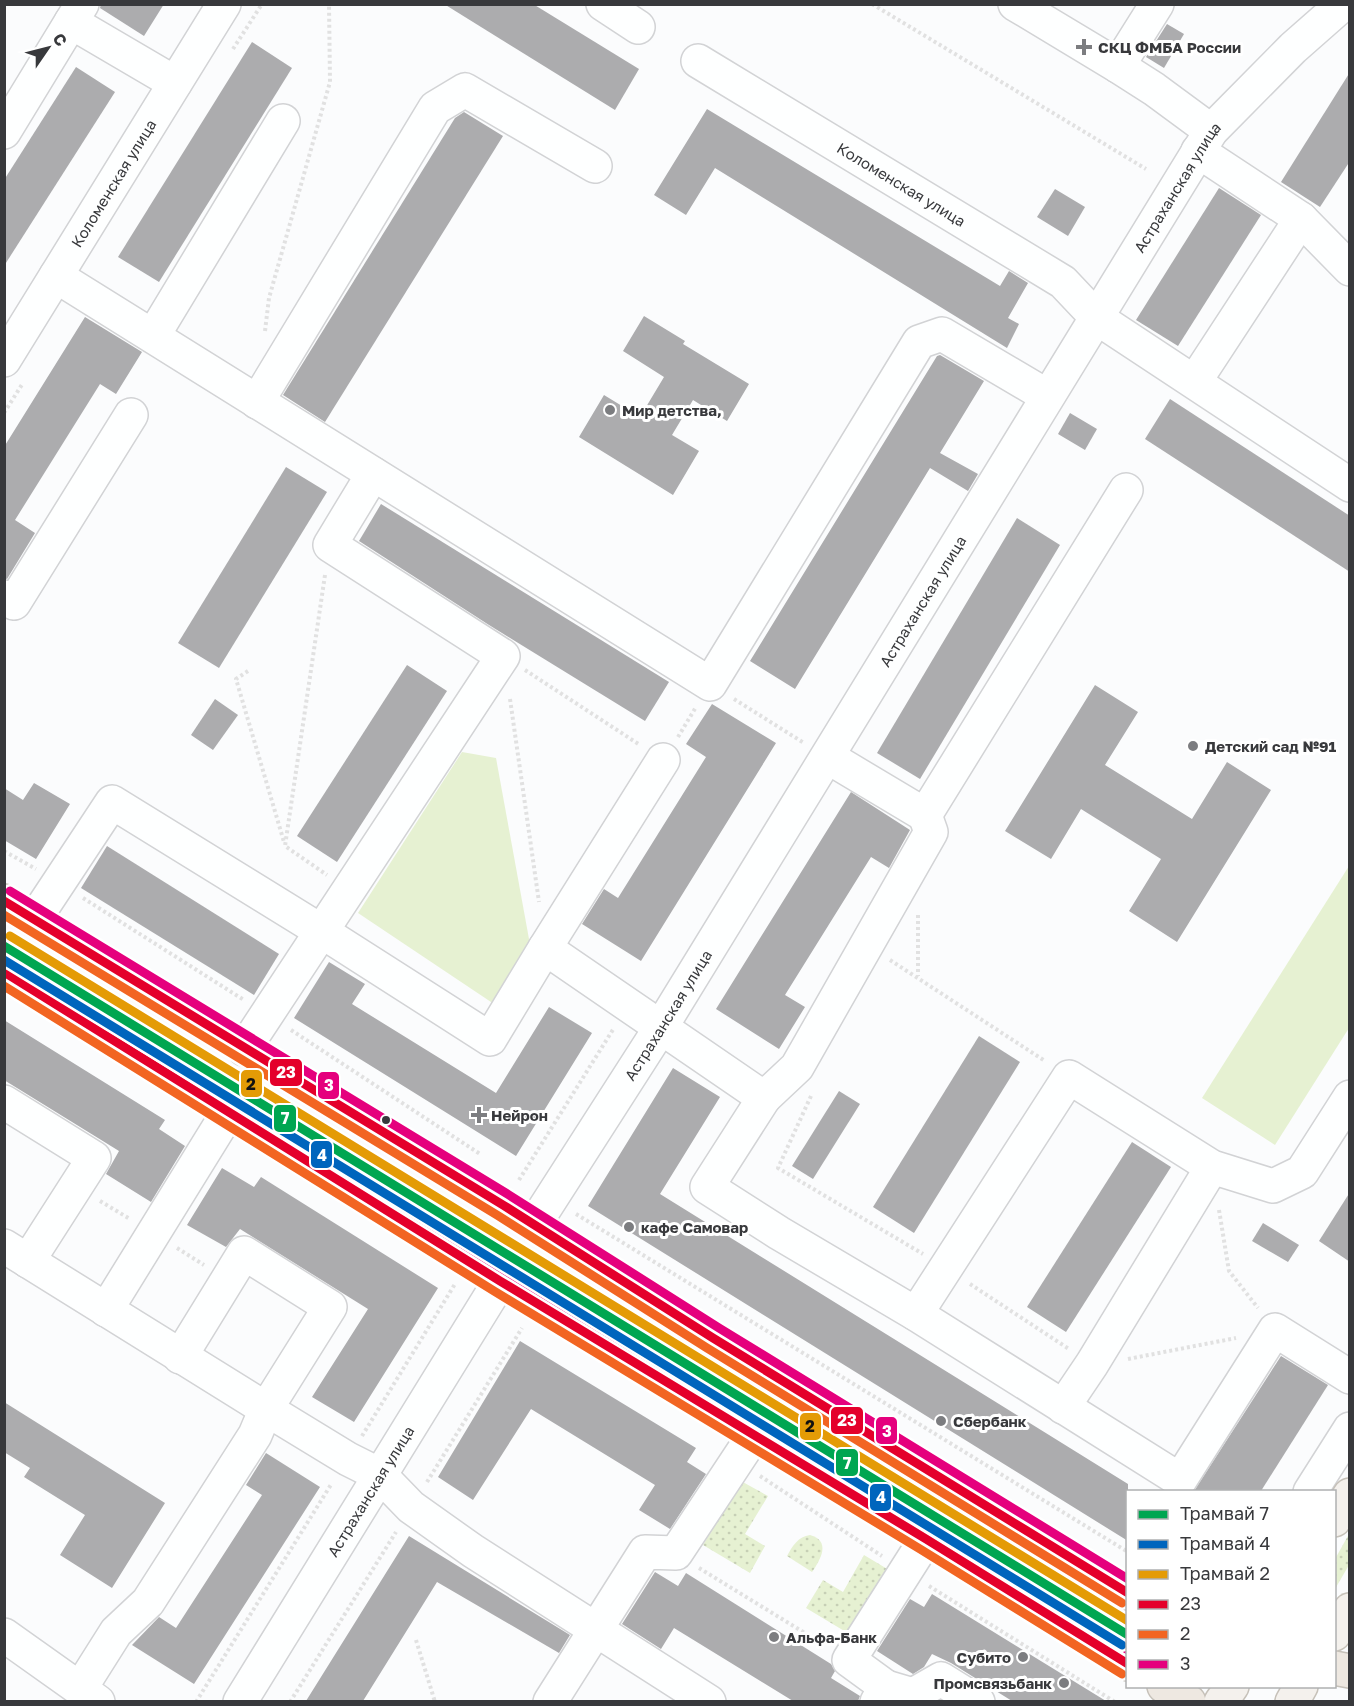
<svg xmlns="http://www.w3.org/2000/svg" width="1354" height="1706" font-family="'Golos Text',sans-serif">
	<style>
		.grass { fill: url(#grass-dots) }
		.park { fill: #e6f1d2 }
		.building { fill: #acacae }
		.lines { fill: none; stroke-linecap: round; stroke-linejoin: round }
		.minor-casing { stroke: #d2d3d5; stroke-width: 36 }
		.major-casing { stroke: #c6c1b9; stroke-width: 36 }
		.highway-casing { stroke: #c6c1b9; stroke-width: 36 }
		.path { stroke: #e1e1e1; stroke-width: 4; stroke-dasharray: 3 3; stroke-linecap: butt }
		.minor { stroke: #feffff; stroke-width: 33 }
		.major { stroke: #f4f1ed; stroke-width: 33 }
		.highway { stroke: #eee8e1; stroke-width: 33 }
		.bus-1-casing { stroke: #fff; stroke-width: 14 }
		.bus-2-casing { stroke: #fff; stroke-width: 14 }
		.bus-3-casing { stroke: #fff; stroke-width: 14 }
		.bus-1 { stroke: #e4002b; stroke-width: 9 }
		.bus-2 { stroke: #f26522; stroke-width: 9 }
		.bus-3 { stroke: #e5007d; stroke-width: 9 }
		.tram-1-casing { stroke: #fff; stroke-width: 14 }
		.tram-2-casing { stroke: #fff; stroke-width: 14 }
		.tram-3-casing { stroke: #fff; stroke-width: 14 }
		.tram-1 { stroke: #00a651; stroke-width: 9 }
		.tram-2 { stroke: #0065bd; stroke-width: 9 }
		.tram-3 { stroke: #e49b06; stroke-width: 9 }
		.poi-dot { fill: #7c7d80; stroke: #fff; stroke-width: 2 }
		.bus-dot { fill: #38393c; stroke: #fff; stroke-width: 2 }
		.labels { text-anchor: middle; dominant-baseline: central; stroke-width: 6; stroke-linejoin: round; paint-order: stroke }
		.poi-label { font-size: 15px; font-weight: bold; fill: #38393c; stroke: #fff; text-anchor: start }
		.street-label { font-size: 15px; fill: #38393c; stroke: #fff }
		.line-badge { stroke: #fff; stroke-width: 2 }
		.badge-label { font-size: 16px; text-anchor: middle; font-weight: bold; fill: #fff }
		.pale-badge-label { font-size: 16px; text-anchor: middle; font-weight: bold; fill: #111 }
	</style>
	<defs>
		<pattern id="grass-dots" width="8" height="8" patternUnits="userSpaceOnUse" patternTransform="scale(1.5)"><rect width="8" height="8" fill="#e6f1d2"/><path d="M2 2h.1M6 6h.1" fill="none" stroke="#c6cfb5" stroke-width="1.8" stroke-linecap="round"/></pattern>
	</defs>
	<rect width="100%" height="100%" fill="#fbfcfd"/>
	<g class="grass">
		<polygon points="741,1481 768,1496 745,1534 765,1546 750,1573 703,1545"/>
		<polygon points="1349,1534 1349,1565 1335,1589 1335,1559"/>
		<path d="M810 1535C831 1541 821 1559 812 1572L787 1556C793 1545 798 1537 810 1535Z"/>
		<polygon points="864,1555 894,1573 856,1638 806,1608 823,1580 843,1592"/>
	</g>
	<g class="park">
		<polygon points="462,752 496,758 531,950 494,1004 358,913"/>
		<polygon points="1349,866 1349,1028 1275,1145 1202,1098"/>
	</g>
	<g class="building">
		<polygon points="101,4 164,4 144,36 100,8"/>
		<polygon points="444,4 533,4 639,69 615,110"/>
		<polygon points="1167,24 1184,34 1164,68 1146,57"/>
		<polygon points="252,42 292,68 159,282 118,257"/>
		<polygon points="76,67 115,92 4,266 4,180"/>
		<polygon points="1350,72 1350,161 1320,207 1281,182"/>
		<polygon points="707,109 1000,286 1009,271 1028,283 1008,318 1019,324 1007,348 715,168 686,215 654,195"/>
		<polygon points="464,112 503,136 325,422 283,395 455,118"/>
		<polygon points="1219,188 1261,215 1178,346 1136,320"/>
		<polygon points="1055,189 1085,207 1068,236 1037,217"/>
		<polygon points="644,316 685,341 683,344 749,384 727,421 693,400 672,435 699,451 673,495 579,437 604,395 640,417 664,377 623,351"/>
		<polygon points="85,317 142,352 116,394 100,384 15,520 35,533 7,579 4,578 4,447"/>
		<polygon points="940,355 984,381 940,453 978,474 968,491 930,468 795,689 750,661 937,356"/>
		<polygon points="1170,399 1350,516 1350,572 1145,439"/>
		<polygon points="1070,413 1097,429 1085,450 1058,434"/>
		<polygon points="286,467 327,492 219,668 178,643"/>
		<polygon points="381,504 669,682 645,721 489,625 359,541"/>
		<polygon points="1017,518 1060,545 920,779 877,753"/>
		<polygon points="407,665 447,691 337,862 297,836"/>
		<polygon points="1095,685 1138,712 1105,765 1192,819 1227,762 1271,790 1177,942 1129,911 1161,859 1081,809 1051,859 1005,831"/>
		<polygon points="215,699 238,715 213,750 191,735"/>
		<polygon points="712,704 776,743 641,961 582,924 604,889 618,898 706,757 686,744"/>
		<polygon points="34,783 70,804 36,859 4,840 4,788 23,800"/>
		<polygon points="851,792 910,830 889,868 871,857 785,995 805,1007 779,1049 716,1009"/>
		<polygon points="107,846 279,954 254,995 81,888"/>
		<polygon points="329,962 365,984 352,1004 496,1093 549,1007 592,1033 516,1156 294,1018"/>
		<polygon points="4,1020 165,1120 159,1129 185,1146 151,1202 106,1174 119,1151 4,1080"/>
		<polygon points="979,1036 1020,1062 914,1233 873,1207"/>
		<polygon points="673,1068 720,1097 660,1194 1128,1484 1128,1541 588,1206"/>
		<polygon points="839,1091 860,1104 813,1179 792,1166"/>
		<polygon points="1132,1142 1171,1167 1066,1332 1027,1307"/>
		<polygon points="222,1168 254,1187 261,1177 438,1288 354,1422 312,1397 368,1309 240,1229 226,1247 187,1225"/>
		<polygon points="1350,1192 1350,1262 1319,1241"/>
		<polygon points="1263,1223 1299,1245 1288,1262 1252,1241"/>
		<polygon points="520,1341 696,1448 687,1462 706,1474 670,1529 639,1510 655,1485 531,1409 473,1500 438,1477"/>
		<polygon points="1281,1356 1328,1385 1261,1491 1194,1491"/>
		<polygon points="4,1402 165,1503 112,1588 60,1555 85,1515 24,1477 30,1468 4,1452"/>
		<polygon points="266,1453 320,1487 194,1684 132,1645 159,1617 176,1628 262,1495 246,1485"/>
		<polygon points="409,1536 570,1635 559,1653 437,1582 363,1701 306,1701"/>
		<polygon points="655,1572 678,1586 686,1573 831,1664 835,1671 831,1678 860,1696 858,1701 793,1701 674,1628 661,1649 622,1624"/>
		<polygon points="932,1594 1106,1701 1012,1701 951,1663 932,1654 924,1667 913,1674 877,1651 910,1599 924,1607"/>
	</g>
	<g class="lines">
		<g class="minor-casing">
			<g id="minor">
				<polyline points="603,4 638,27"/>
				<polyline points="1015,4 1118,66 1157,4"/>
				<polyline points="71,22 175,83"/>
				<path id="s1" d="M698 61 1063 282 1097 318 1350 485"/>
				<polyline points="1118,66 1154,89 1211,131"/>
				<polyline points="4,132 82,4"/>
				<polyline points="1198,151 1301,219 1350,269"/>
				<polyline points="56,276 710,684 919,342 942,334 1047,396"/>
				<polyline points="153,336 283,121"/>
				<path id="s2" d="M4 360 224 4"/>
				<polyline points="1195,381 1301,219"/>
				<polyline points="257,402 435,108 465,90 595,166"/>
				<polyline points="4,597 14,603 131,415"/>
				<polyline points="828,757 925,815 1126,490"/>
				<polyline points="34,920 112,802 321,931 490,1039 545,948 764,1098 797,1067 931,832 925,815"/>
				<polyline points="545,948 663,760"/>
				<polyline points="244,1049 503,656 330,545 373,474"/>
				<polyline points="764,1098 707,1187 779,1233 916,1314 1180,1480 1275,1330 1350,1377"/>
				<polyline points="4,1102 94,1158 28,1261"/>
				<path id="s3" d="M534 1225 661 1027 1211 131 1293 48 1343 4"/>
				<polyline points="4,1246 266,1409 348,1459 380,1475 411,1507 473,1551 709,1702"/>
				<polyline points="106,1310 229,1111"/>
				<polyline points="916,1314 1069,1077 1212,1167 1273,1186 1302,1172 1350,1097"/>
				<polyline points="1063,1407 1092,1364 1212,1167"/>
				<polyline points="1310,1492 1350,1429"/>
				<polyline points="4,1635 80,1689"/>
				<polyline points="886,1687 913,1695 941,1679 978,1702"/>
				<polyline points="98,1702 80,1689 116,1632 148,1602 255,1435 266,1409 330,1307 244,1253 180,1357"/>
				<path id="s4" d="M240 1702 500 1281"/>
				<polyline points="550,1702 645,1552 676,1553 754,1435"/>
				<polyline points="877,1702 886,1687 849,1660 926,1539"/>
			</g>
		</g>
		<g class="major-casing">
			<g id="major">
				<polyline points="1334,1520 1350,1495"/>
				<polyline points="1334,1634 1350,1610"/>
				<polyline points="1221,1702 1232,1686"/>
				<polyline points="1292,1702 1301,1686"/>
			</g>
		</g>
		<g class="highway-casing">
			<g id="highway">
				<polyline points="4,901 503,1205 713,1338 1128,1593"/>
				<polyline points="4,972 500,1281 926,1539 1128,1664"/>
				<polyline points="1334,1668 1350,1671"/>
				<polyline points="1164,1686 1189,1702"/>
			</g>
		</g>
		<g class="path">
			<polyline points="872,4 1146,169"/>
			<polyline points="233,49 262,4"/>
			<polyline points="265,331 269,298 330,82 329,4"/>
			<polyline points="4,413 23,383"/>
			<polyline points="325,575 285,846 327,875"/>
			<polyline points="525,670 640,745"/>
			<polyline points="248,671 236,679 284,842"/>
			<polyline points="510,699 539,902"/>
			<polyline points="734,699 804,743"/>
			<polyline points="678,737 696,707"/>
			<polyline points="4,851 36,869"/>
			<polyline points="83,898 244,1000"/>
			<polyline points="918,915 918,976"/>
			<polyline points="890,960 1045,1061"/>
			<polyline points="291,1030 480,1154"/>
			<polyline points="811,1096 778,1168 923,1254"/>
			<polyline points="519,1180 614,1028"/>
			<polyline points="100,1201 130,1219"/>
			<polyline points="1219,1210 1229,1271 1258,1308"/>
			<polyline points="576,1214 1128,1552"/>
			<polyline points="177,1248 204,1265"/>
			<polyline points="970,1284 1069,1349"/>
			<polyline points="1128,1359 1236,1338"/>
			<polyline points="362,1436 455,1284"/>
			<polyline points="760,1476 882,1556"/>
			<polyline points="427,1482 522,1328"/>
			<polyline points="699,1568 826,1646"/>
			<polyline points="929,1586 1115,1702"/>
			<polyline points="416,1640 435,1702"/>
			<polyline points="196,1702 332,1483"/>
			<polyline points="290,1702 396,1532"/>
		</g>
		<use href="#minor" class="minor"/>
		<use href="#major" class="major"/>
		<use href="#highway" class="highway"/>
		<g class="bus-1-casing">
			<g id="bus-1">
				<polyline points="4,901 503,1205 713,1338 1128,1593"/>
				<polyline points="4,972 500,1281 926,1539 1128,1664"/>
			</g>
		</g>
		<g class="bus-2-casing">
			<g id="bus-2">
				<polyline points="4,915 497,1215 707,1348 1122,1603"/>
				<polyline points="4,986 494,1291 920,1549 1122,1674"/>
			</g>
		</g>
		<g class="bus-3-casing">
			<g id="bus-3">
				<polyline points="10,891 509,1195 719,1328 1128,1579"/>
				<polyline points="10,962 506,1271 932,1529 1128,1650"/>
			</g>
		</g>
		<use href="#bus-1" class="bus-1"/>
		<use href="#bus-2" class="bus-2"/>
		<use href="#bus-3" class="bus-3"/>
		<g class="tram-1-casing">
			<polyline id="tram-1" points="4,946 1128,1635"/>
		</g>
		<g class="tram-2-casing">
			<polyline id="tram-2" points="4,960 1122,1645"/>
		</g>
		<g class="tram-3-casing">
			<polyline id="tram-3" points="10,936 1128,1621"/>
		</g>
		<use href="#tram-1" class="tram-1"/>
		<use href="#tram-2" class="tram-2"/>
		<use href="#tram-3" class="tram-3"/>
	</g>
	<g class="poi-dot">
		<path d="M1081 38h6v6h6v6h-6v6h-6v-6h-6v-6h6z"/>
		<circle cx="610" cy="410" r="6"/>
		<circle cx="1193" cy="746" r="6"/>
		<path d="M476 1106h6v6h6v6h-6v6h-6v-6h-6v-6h6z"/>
		<circle cx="629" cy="1227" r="6"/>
		<circle cx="941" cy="1421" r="6"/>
		<circle cx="774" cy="1637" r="6"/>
		<circle cx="1023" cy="1657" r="6"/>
		<circle cx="1064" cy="1683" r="6"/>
	</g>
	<circle class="bus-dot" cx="386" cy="1120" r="5"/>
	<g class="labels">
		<g class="poi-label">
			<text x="1098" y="47">СКЦ ФМБА России</text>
			<text x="622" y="410">Мир детства,</text>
			<text x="1205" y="746">Детский сад №91</text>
			<text x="491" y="1115">Нейрон</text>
			<text x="641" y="1227">кафе Самовар</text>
			<text x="953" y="1421">Сбербанк</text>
			<text x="786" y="1637">Альфа-Банк</text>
			<text x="1011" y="1657" text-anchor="end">Субито</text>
			<text x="1052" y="1683" text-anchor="end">Промсвязьбанк</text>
		</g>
		<g class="street-label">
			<text stroke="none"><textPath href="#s2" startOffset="208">Коломенская улица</textPath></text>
			<text stroke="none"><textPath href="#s1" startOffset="238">Коломенская улица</textPath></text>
			<text stroke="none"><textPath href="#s3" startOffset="1221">Астраханская улица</textPath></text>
			<text stroke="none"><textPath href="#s3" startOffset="735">Астраханская улица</textPath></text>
			<text stroke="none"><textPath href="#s3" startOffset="249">Астраханская улица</textPath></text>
			<text stroke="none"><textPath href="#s4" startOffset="248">Астраханская улица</textPath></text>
		</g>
	</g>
	<g class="line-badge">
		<rect x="269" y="1058" width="34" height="29" rx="6" fill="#e4002b"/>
		<rect x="240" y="1069" width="23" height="29" rx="6" fill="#e49b06"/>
		<rect x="317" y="1071" width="23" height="29" rx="6" fill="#e5007d"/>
		<rect x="273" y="1104" width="24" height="29" rx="6" fill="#00a651"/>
		<rect x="310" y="1140" width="23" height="29" rx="6" fill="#0065bd"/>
		<rect x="830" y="1406" width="34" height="29" rx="6" fill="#e4002b"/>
		<rect x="799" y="1412" width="23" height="29" rx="6" fill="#e49b06"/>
		<rect x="875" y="1416" width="23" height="29" rx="6" fill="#e5007d"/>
		<rect x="835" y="1448" width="24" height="29" rx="6" fill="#00a651"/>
		<rect x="869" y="1483" width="23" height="29" rx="6" fill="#0065bd"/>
	</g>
	<g class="badge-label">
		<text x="286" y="1078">23</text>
		<text x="329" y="1091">3</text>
		<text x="285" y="1124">7</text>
		<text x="322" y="1161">4</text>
		<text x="847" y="1426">23</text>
		<text x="887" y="1437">3</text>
		<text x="847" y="1469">7</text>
		<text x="881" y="1503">4</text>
	</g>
	<g class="pale-badge-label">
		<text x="251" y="1090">2</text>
		<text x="810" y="1432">2</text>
	</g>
	<rect width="1354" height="1706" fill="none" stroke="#38393c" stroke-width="12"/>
	<rect x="1126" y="1490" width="210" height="198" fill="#ffffff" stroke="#afb0b1" stroke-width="1.5"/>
	<rect x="1138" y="1510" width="30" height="9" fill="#00a651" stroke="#afb0b1" stroke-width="1.5"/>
	<text x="1180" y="1520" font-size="18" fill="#38393c">Трамвай 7</text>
	<rect x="1138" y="1540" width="30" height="9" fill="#0065bd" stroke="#afb0b1" stroke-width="1.5"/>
	<text x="1180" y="1550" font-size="18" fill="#38393c">Трамвай 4</text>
	<rect x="1138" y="1570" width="30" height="9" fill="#e49b06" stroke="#afb0b1" stroke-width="1.5"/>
	<text x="1180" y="1580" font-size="18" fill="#38393c">Трамвай 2</text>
	<rect x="1138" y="1600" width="30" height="9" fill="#e4002b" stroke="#afb0b1" stroke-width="1.5"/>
	<text x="1180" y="1610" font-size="18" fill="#38393c">23</text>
	<rect x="1138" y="1630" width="30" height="9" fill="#f26522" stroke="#afb0b1" stroke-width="1.5"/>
	<text x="1180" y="1640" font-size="18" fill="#38393c">2</text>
	<rect x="1138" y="1660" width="30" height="9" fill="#e5007d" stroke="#afb0b1" stroke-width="1.5"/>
	<text x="1180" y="1670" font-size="18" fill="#38393c">3</text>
	<g transform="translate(48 48) rotate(55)" stroke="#ffffff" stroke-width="4.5" paint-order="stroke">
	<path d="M0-4.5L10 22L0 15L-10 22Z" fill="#38393c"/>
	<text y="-9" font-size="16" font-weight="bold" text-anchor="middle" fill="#38393c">С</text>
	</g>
</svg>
